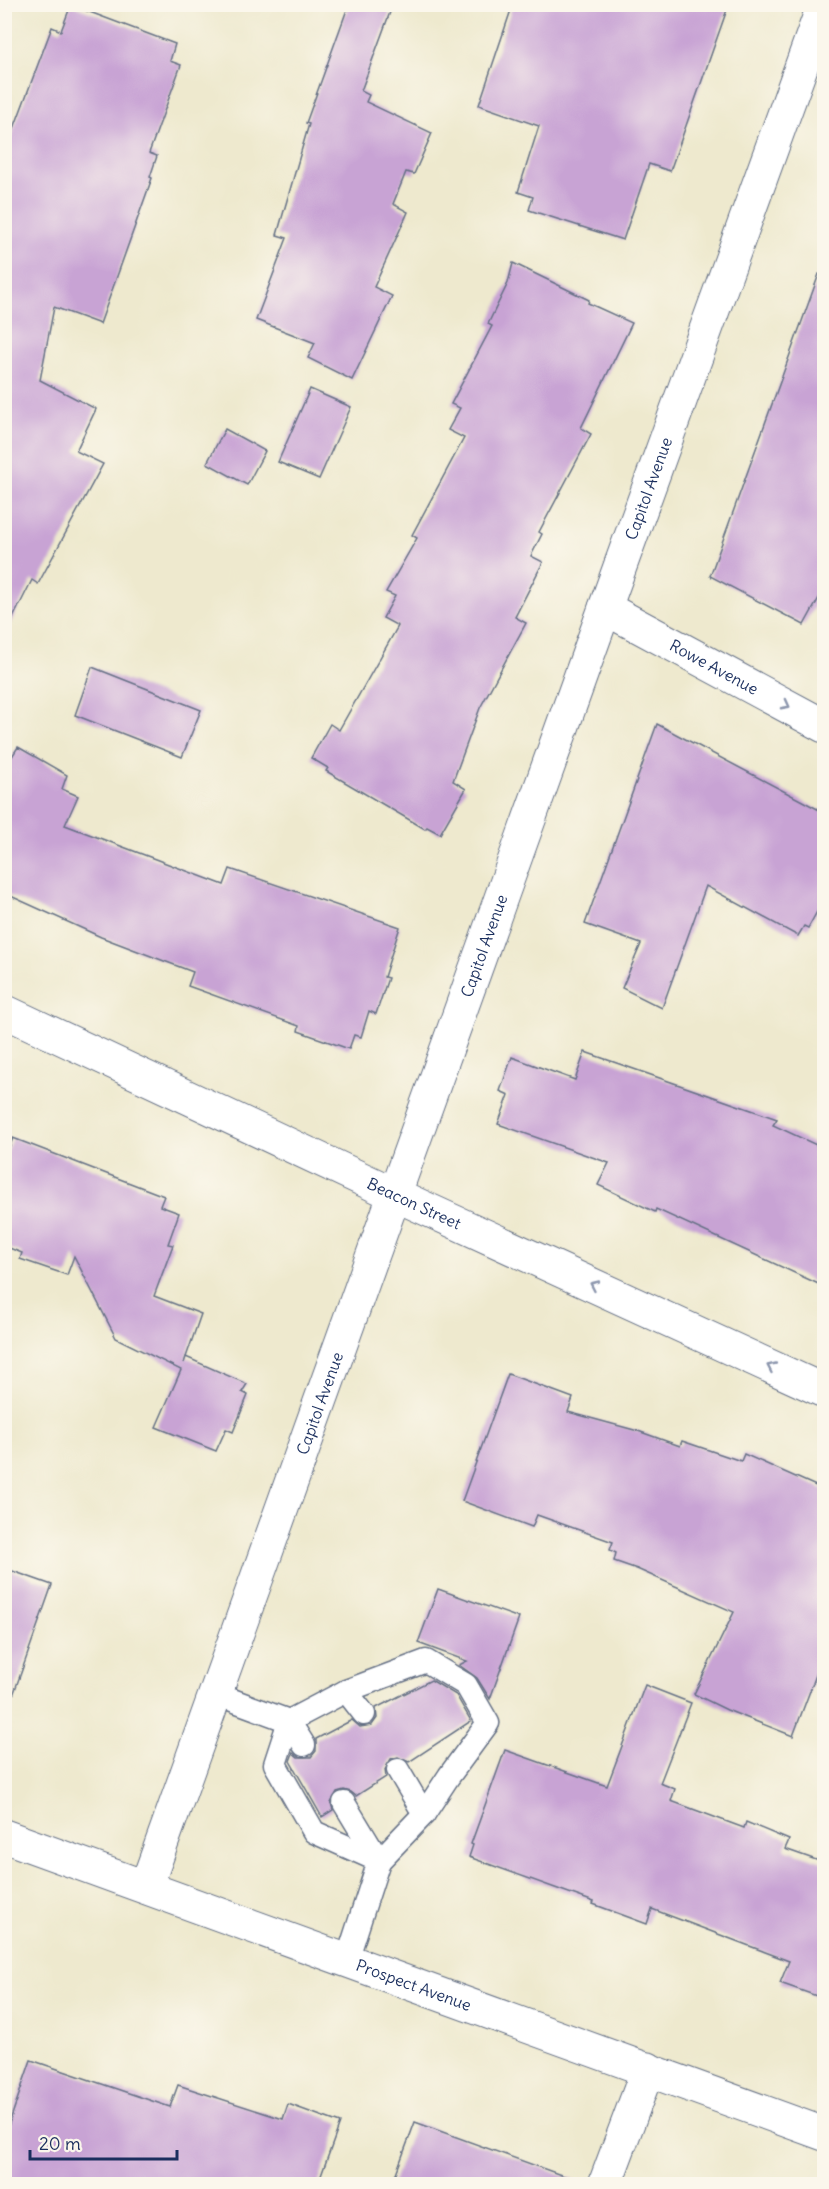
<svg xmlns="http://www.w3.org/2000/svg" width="829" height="2189" font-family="Delius,sans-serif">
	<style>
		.building { fill: #c8a3d4 }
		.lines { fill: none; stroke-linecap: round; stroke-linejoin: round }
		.lane-casing { stroke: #657085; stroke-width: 25 }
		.street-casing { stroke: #657085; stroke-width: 35 }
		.secondary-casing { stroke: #657085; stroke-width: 35 }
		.lane { stroke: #fff; stroke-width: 22 }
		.street { stroke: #fff; stroke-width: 33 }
		.secondary { stroke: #fff; stroke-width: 33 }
		.oneway { stroke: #8d97ae }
		.labels { text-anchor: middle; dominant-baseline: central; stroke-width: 4.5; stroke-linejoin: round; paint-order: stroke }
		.street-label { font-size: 16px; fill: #1b2f5e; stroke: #fbf7ec }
	</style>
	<rect width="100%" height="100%" fill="#fbf7ec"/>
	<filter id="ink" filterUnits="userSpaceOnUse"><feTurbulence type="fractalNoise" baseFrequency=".0167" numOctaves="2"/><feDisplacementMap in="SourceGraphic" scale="12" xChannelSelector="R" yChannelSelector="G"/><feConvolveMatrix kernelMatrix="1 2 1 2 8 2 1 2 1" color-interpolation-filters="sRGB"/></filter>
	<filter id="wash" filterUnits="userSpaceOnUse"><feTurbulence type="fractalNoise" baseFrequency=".008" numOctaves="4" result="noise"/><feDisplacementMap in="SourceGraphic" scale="24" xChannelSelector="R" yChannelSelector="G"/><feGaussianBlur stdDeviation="1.35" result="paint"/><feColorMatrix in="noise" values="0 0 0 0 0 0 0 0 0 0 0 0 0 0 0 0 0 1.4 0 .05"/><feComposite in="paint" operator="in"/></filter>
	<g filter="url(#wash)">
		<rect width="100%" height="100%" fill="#eee9ce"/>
		<g id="blocks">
			<g class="building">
				<polygon points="349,4 393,4 361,91 369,95 366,102 432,133 414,174 406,172 393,204 408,212 374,287 392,296 352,380 308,358 315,343 256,320 287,238 277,235 309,124 306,123"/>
				<polygon points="513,4 729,4 670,171 649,164 623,240 529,210 533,197 518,192 539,126 479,105"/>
				<polygon points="71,5 175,44 170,61 181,65 149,153 157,156 150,177 152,178 100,324 54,307 40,380 96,409 76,451 103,464 38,584 32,580 4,636 4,155 52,27 61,31"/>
				<polygon points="513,263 589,300 588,303 632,323 581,428 591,434 539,532 542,534 531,556 543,562 515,617 526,623 480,708 453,781 466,789 440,834 427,827 425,829 326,771 328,768 311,758 330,724 339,730 398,626 383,618 395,596 386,592 417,538 412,535 464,438 448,430 460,408 451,404 492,326 488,324 508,283"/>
				<polygon points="819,274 825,275 825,587 804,625 710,576"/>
				<polygon points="310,389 351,407 319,479 278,462"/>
				<polygon points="225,429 265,451 247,485 207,463"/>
				<polygon points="92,667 201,710 182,757 75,715"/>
				<polygon points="657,724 825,813 825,897 808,928 804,926 798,936 706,886 662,1008 622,988 641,944 585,924"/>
				<polygon points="18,747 67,775 62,789 78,796 65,825 224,885 230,869 400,927 384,977 388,978 376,1014 369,1011 361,1037 354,1035 349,1049 298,1031 299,1026 188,986 193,972 101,937 4,893 4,769"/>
				<polygon points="585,1052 777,1119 773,1125 825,1149 825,1287 656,1209 655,1212 598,1185 609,1163 498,1124 509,1095 500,1091 512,1057 575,1080"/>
				<polygon points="13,1138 164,1196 160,1206 179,1213 168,1244 173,1245 154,1296 201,1314 184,1363 186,1357 247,1384 242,1392 248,1395 233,1432 226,1429 216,1451 156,1427 181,1370 116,1338 74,1256 67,1275 20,1259 22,1253 4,1246 4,1160"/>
				<polygon points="508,1374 573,1398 568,1412 638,1431 680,1446 682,1441 741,1461 744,1454 825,1490 825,1651 793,1736 727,1710 694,1694 734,1612 637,1569 614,1561 616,1553 610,1550 613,1542 537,1515 532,1527 462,1501"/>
				<polygon points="4,1568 52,1585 10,1704 4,1703"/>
				<polygon points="438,1589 519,1618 490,1699 477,1678 459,1665 467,1661 418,1643"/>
				<polygon points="431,1680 456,1695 471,1721 409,1762 398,1757 391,1759 385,1770 386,1777 356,1796 351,1792 344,1790 337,1792 331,1803 333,1810 322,1817 290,1761 293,1753 298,1757 311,1757 316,1751 316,1739 352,1720 360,1727 372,1725 377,1718 376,1708"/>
				<polygon points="645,1685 691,1703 660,1783 675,1789 671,1801 744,1828 746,1822 789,1840 785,1849 825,1863 825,1999 780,1983 789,1961 652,1909 647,1924 593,1904 594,1902 469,1857 473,1845 471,1844 505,1750 607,1786"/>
				<polygon points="31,2060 170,2107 178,2085 283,2119 288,2104 340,2123 318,2184 4,2184 4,2138"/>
				<polygon points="415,2122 575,2180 574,2184 392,2184"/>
			</g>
		</g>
	</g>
	<g filter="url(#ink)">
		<use href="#blocks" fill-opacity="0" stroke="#657085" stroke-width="1.5"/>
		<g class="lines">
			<g class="lane-casing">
				<g id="lane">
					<polyline points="346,1691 364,1714"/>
					<polyline points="216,1694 289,1721 304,1745"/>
					<polyline points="398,1770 424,1814"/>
					<polyline points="344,1803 379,1861"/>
					<polyline points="347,1960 379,1861 424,1814 449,1776 488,1723 466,1685 426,1661 346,1691 289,1721 275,1764 314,1832 379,1861"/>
				</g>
			</g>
			<g class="street-casing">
				<g id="street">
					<path id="s1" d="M605 608 824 726"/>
					<path id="s2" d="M4 1011 396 1195 824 1391"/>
					<polyline points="605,2184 648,2069"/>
				</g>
			</g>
			<g class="secondary-casing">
				<g id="secondary">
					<path id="s3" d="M4 1836 824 2134"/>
					<path id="s4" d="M146 1887 605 608 824 4"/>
				</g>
			</g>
			<use href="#lane" class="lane"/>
			<use href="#street" class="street"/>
			<use href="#secondary" class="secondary"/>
		</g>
		<defs><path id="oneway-chevron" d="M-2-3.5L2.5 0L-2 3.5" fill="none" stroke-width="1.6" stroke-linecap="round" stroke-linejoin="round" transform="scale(1.5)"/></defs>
		<g class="oneway">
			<use href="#oneway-chevron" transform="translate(786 705) rotate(28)"/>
			<use href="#oneway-chevron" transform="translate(594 1285) rotate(-155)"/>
			<use href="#oneway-chevron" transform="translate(771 1367) rotate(-155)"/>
		</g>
	</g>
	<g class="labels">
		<g class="street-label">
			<text stroke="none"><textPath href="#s4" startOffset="1486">Capitol Avenue</textPath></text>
			<text stroke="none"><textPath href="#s1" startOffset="124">Rowe Avenue</textPath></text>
			<text stroke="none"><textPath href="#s4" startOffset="1000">Capitol Avenue</textPath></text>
			<text stroke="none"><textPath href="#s2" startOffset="453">Beacon Street</textPath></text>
			<text stroke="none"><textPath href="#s4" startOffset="514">Capitol Avenue</textPath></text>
			<text stroke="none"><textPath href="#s3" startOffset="436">Prospect Avenue</textPath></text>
		</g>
	</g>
	<rect width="829" height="2189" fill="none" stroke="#fbf7ec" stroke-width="24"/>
	<path d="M30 2150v9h147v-9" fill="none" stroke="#1b2f5e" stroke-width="3"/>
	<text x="39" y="2150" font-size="18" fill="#1b2f5e" stroke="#fbf7ec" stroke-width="4.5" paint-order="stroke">20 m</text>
</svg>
